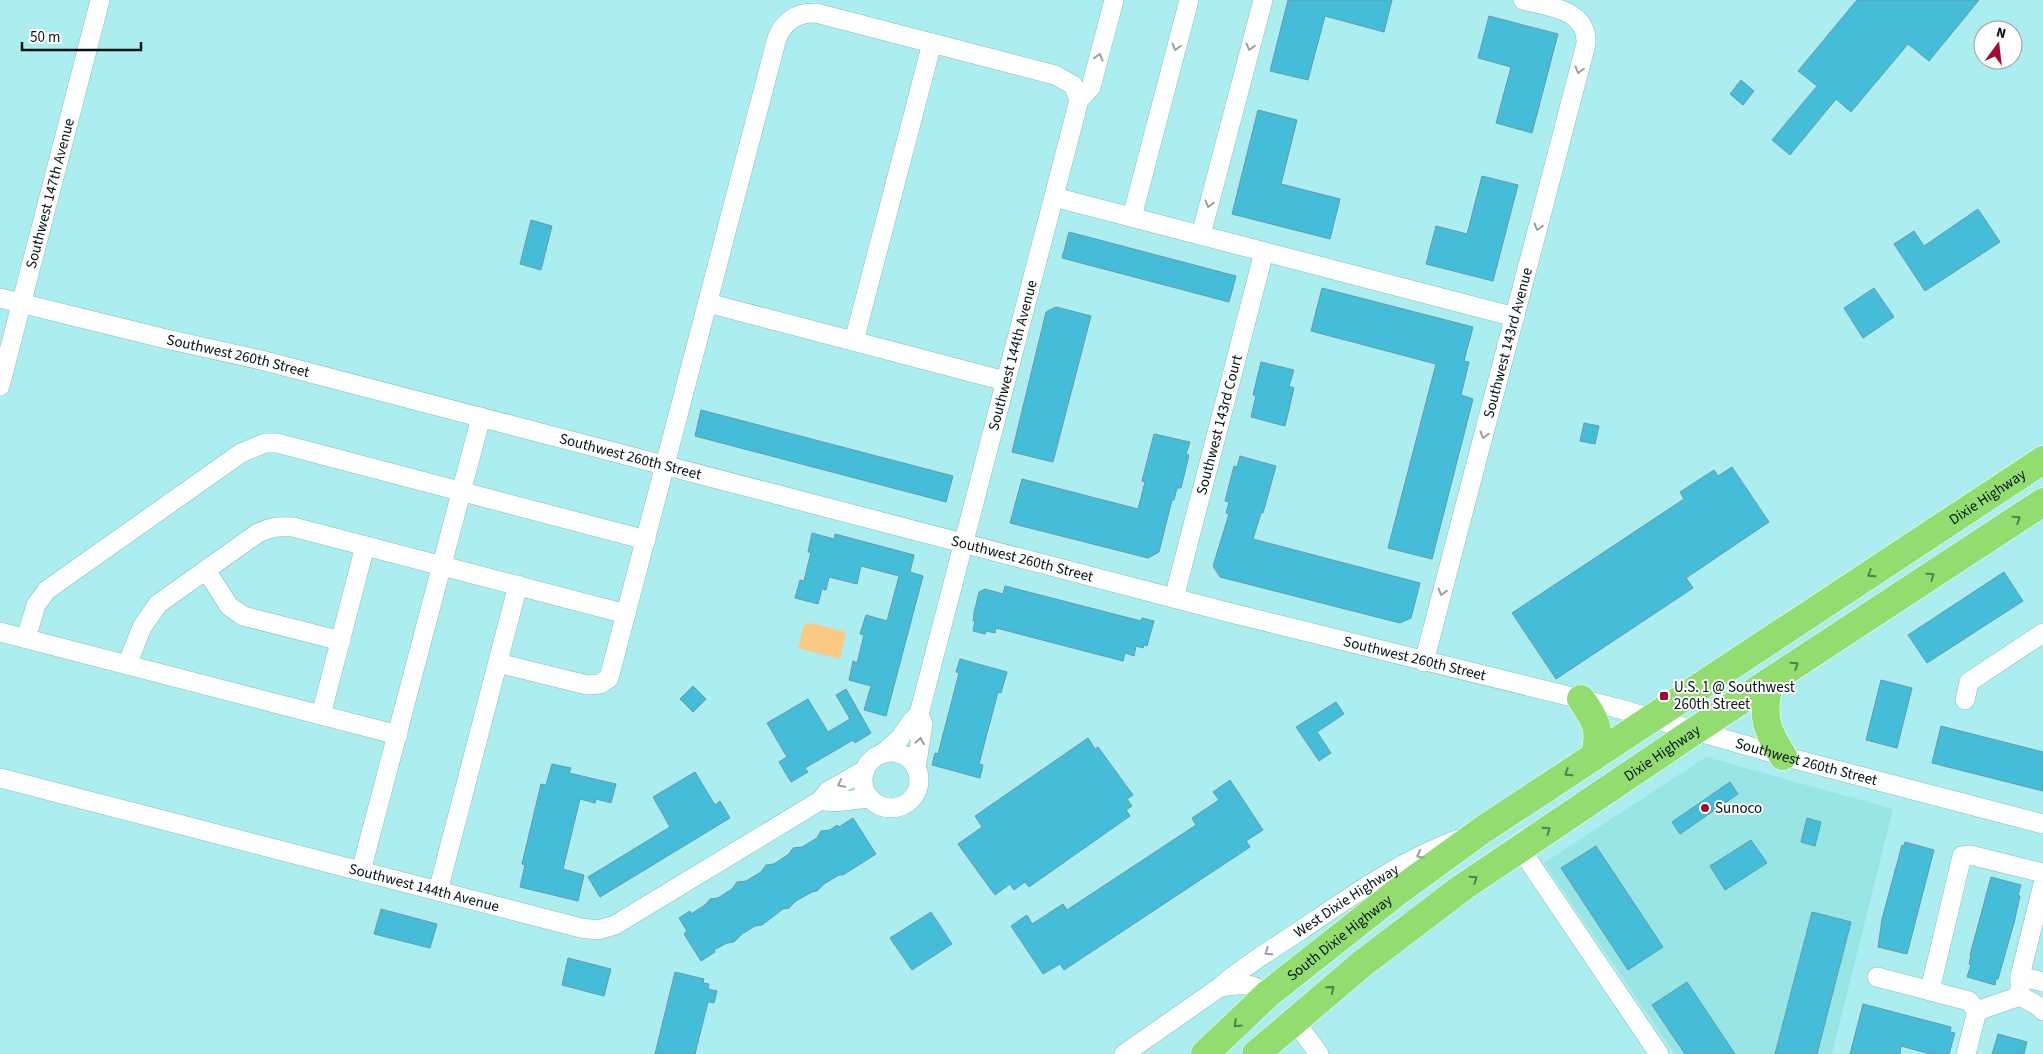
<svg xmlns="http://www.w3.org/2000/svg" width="2043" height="1054" font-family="'Source Sans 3',sans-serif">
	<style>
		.built { fill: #97e5e5 }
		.green { fill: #faca84 }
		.building { fill: #46bdd8; stroke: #609cac }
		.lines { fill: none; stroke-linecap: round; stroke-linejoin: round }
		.minor-casing { stroke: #7dbebe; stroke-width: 20 }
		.highway-casing { stroke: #fff; stroke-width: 29 }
		.minor { stroke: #fff; stroke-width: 19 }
		.highway { stroke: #93dc70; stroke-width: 28 }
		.oneway { stroke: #99a0a1 }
		.oneway2 { stroke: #518146 }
		.poi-dot { fill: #a40833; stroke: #fff; stroke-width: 2 }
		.labels { text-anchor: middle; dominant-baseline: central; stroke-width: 4; stroke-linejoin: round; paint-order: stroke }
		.street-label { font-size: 15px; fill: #001213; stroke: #fff }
		.poi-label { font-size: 15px; fill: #001213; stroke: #fff; text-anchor: start }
	</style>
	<rect width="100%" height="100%" fill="#aceeef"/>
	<polygon class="built" points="1706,757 1893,809 1832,1054 1675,1054 1544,863"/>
	<polygon class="green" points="811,623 846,632 840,659 798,648 804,625"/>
	<g class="building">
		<polygon points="1288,0 1392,0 1384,32 1325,16 1308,80 1270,71"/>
		<polygon points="1857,0 1979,0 1929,61 1908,44 1851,112 1836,99 1790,155 1772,140 1817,86 1798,71"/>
		<polygon points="1489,16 1558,34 1532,133 1496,123 1511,67 1478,58"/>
		<polygon points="1741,80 1754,91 1743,105 1730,94"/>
		<polygon points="1258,110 1297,120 1281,184 1340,199 1330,239 1232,214"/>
		<polygon points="1482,176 1518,185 1493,281 1426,264 1436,226 1467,234"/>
		<polygon points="1978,209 2000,242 1925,291 1894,244 1914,231 1924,246"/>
		<polygon points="531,220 552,226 541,270 520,264"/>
		<polygon points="1069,232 1236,276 1229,302 1062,258"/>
		<polygon points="1322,288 1473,327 1464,361 1469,362 1461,395 1473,399 1432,559 1388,548 1436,364 1311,331"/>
		<polygon points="1874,288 1894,317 1863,338 1844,308"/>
		<polygon points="1056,307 1091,316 1053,462 1012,452 1046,312"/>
		<polygon points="1261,362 1294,370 1289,386 1294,388 1285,426 1251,417 1256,395 1253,395"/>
		<polygon points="701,410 953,476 946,502 695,436"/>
		<polygon points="1584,423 1599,426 1595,444 1580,441"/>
		<polygon points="1154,434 1190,442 1186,454 1189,455 1181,488 1177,488 1174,500 1172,500 1159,552 1148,558 1010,523 1022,479 1138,509 1145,482 1142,481"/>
		<polygon points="1240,456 1276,466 1263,513 1261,513 1253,539 1420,583 1411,618 1400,623 1220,577 1213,566 1229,514 1226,513 1229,502 1225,501 1234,466 1237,467"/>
		<polygon points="1732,467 1769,522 1686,578 1693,588 1556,679 1512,613 1684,499 1680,492 1714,470 1718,476"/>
		<polygon points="812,533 834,539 835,534 914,555 910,572 923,576 886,716 864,710 871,686 849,680 853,661 857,663 864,635 860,634 866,615 887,621 899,576 861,566 857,584 829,577 826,590 822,589 818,604 795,598 800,580 804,581 811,552 808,552"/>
		<polygon points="2004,572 2023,601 1927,663 1908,635"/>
		<polygon points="1005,586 1141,621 1142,618 1154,621 1147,646 1144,645 1143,648 1136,646 1134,656 1125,653 1123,661 996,628 995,633 986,631 985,634 973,631 975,621 973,621 974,613 979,592 985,589 1003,594"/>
		<polygon points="960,659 1007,672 1001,693 998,692 979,764 983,765 980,778 932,765 935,753 938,754 959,673 956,672"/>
		<polygon points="1881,680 1912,688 1897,748 1866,740"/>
		<polygon points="693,686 706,699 693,712 680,699"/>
		<polygon points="846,689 871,733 855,743 853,740 805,768 808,772 791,782 779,762 787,757 767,723 808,699 828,732 850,719 836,695"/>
		<polygon points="1336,702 1344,714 1317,732 1331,753 1319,761 1296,727"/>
		<polygon points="1941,726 2043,752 2043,791 1932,763"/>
		<polygon points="1088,738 1095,749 1098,747 1133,795 1127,799 1132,806 1126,810 1130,816 1029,887 1025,882 1014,890 1010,884 995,895 958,844 982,827 975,816"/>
		<polygon points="552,764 571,768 569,773 616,784 611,803 596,799 595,803 580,799 563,869 584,875 578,901 520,887 525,865 522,864 541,784 546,785"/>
		<polygon points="695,772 715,805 720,801 730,818 600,897 588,877 670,827 653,797"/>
		<polygon points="1230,780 1263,830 1246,841 1250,847 1064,970 1060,964 1043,974 1011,926 1027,915 1032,924 1063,904 1067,910 1196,825 1192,818 1219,800 1213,792"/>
		<polygon points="1730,782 1738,794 1680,834 1672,822"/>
		<polygon points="853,818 876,854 843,875 839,875 824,884 817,891 812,892 796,901 789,908 783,909 762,925 755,926 742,934 734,942 727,943 714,950 715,952 701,961 684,934 687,931 679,918 690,911 691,914 705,905 710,899 718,898 732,889 737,882 746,881 761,872 766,865 774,864 789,854 793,848 802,847 817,838 821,831 830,830 837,825 839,827"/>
		<polygon points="1807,818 1821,822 1815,846 1801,842"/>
		<polygon points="1751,840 1767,863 1725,890 1710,866"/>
		<polygon points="1905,842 1934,850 1907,954 1878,947 1882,919 1902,845 1904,846"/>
		<polygon points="1596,846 1663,947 1628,970 1561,868"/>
		<polygon points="1991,877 2021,885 2018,895 2020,896 2014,923 1998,979 1996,979 1995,985 1967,977 1971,965 1969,964 1971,955 1970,955"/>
		<polygon points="381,909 437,924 430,948 374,934"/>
		<polygon points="931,912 952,944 912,970 890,938"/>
		<polygon points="1812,912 1851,922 1817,1054 1775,1054"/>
		<polygon points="568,958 611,969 604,996 562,985"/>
		<polygon points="675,972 704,979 703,983 709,984 708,989 717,991 714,1003 708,1002 695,1054 655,1054"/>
		<polygon points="1687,982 1735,1054 1685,1054 1652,1005"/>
		<polygon points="1863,1004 1951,1027 1950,1032 1955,1033 1949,1054 1930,1054 1901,1046 1900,1054 1850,1054"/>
		<polygon points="1998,1034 2027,1042 2024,1054 1992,1054"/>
	</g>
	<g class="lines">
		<g class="minor-casing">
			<g id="minor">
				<polyline points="1054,197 1515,317"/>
				<polyline points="1132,217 1189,0"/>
				<polyline points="1201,235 1263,0"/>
				<path id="s1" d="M0 298 162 338 261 360 1231 613 1613 707 1783 756 2043 824"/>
				<polyline points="708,303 1005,381"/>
				<polyline points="854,341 932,43"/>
				<path id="s2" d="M0 386 100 0"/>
				<polyline points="206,570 229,606 243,616 341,641"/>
				<path id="s3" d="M1174 598 1264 252"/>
				<polyline points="0,632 398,735"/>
				<polyline points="26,638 36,605 47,590 241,453 265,443 277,443 646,540"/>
				<path id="s4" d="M1424 662 1586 44C1588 9 1549 7 1523 0"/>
				<path d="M498 663 587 685 600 684 609 678 777 38C784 21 797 12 816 13L1055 75 1073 85 1079 100"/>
				<path d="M127 665 142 627 158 604 258 533C270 527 279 526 293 527L626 614"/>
				<polyline points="1965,700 1969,682 2043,633"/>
				<polyline points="321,715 365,546"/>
				<circle cx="891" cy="780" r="28"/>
				<polyline points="882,754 900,738 912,721 919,714"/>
				<path id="s5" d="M916 768 923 724 919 714 1079 100 1091 87 1114 0"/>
				<path id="s6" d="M0 778 581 928 598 930 615 925 821 800 828 791 865 770"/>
				<path d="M821 800C836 804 854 799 870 798"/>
				<polyline points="1520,848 1659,1054"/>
				<polyline points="361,871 481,417"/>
				<polyline points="438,891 518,585"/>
				<polyline points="2020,976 2043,982"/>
				<polyline points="1877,977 1969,1001 1977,1011"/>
				<path d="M1220 987C1241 984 1250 982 1268 994"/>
				<polyline points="1930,990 1962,856 1970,855 2043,873"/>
				<polyline points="2020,996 2020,976 2043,884"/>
				<polyline points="1977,1011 2020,996 2040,1007 2043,1011"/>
				<polyline points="1294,1020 1319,1054"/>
				<path id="s7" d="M1124 1054 1220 987C1245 965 1274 948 1301 930 1351 896 1402 860 1459 839"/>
				<polyline points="1966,1054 1977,1011"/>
			</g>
		</g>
		<g class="highway-casing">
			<g id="highway">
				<path d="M1769 683C1762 716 1765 728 1783 756"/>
				<path d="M1581 699C1596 721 1601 728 1595 756"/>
				<path id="s8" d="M1205 1054 1268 994 1396 893 1481 831 2043 460"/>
				<path id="s9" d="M1256 1054 1363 963 1463 887 1696 730 2043 502"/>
			</g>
		</g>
		<use href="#minor" class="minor"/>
		<use href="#highway" class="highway"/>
	</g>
	<defs><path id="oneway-chevron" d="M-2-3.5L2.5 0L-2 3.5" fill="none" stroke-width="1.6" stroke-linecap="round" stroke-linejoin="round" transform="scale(1.25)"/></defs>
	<g class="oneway">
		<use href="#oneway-chevron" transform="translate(1176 47) rotate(105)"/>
		<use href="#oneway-chevron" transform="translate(1250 47) rotate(105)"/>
		<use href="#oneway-chevron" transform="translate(1099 57) rotate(-75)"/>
		<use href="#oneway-chevron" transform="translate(1579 70) rotate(105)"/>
		<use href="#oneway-chevron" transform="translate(1209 204) rotate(105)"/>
		<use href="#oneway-chevron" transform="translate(1538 227) rotate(105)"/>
		<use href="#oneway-chevron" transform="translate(1484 435) rotate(105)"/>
		<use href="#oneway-chevron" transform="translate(1442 592) rotate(105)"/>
		<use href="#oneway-chevron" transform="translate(920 741) rotate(-80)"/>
		<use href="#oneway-chevron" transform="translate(841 784) rotate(152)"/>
		<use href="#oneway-chevron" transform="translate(1420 855) rotate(152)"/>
		<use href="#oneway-chevron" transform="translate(1268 952) rotate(146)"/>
	</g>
	<g class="oneway2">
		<use href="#oneway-chevron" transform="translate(2017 519) rotate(-33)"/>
		<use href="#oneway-chevron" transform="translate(1871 574) rotate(147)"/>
		<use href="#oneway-chevron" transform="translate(1931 576) rotate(-34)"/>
		<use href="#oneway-chevron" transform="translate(1795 665) rotate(-34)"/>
		<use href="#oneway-chevron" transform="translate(1568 773) rotate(147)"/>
		<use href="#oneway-chevron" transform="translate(1547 830) rotate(-34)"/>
		<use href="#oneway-chevron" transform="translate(1474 879) rotate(-34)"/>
		<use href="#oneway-chevron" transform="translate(1331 989) rotate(-40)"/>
		<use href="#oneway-chevron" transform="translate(1237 1024) rotate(137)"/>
	</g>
	<g class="poi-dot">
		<rect x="1659" y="691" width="10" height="10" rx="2.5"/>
		<circle cx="1705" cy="808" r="5"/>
	</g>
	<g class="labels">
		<g class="street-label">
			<text stroke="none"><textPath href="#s2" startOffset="199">Southwest 147th Avenue</textPath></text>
			<text stroke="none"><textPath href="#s4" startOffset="330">Southwest 143rd Avenue</textPath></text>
			<text stroke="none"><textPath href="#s5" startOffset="426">Southwest 144th Avenue</textPath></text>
			<text stroke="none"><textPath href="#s1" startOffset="245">Southwest 260th Street</textPath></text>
			<text stroke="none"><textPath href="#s3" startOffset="179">Southwest 143rd Court</textPath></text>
			<text stroke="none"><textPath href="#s1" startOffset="650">Southwest 260th Street</textPath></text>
			<text stroke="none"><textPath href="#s8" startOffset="962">Dixie Highway</textPath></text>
			<text stroke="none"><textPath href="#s1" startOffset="1055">Southwest 260th Street</textPath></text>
			<text stroke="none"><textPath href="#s1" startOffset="1460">Southwest 260th Street</textPath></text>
			<text stroke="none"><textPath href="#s9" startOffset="506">Dixie Highway</textPath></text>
			<text stroke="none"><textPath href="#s1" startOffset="1865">Southwest 260th Street</textPath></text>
			<text stroke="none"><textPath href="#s6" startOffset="438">Southwest 144th Avenue</textPath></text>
			<text stroke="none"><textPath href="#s7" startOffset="270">West Dixie Highway</textPath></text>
			<text stroke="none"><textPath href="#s8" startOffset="178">South Dixie Highway</textPath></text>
		</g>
		<g class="poi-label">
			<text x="1674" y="687">U.S. 1 @ Southwest<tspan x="1674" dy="17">260th Street</tspan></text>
			<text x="1715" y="808">Sunoco</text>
		</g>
	</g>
	<g transform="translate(1998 45) rotate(15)"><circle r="24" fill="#ffffff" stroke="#99a0a1"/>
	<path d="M0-4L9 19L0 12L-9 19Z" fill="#a40833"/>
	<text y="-8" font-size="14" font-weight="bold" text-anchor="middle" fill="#001213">N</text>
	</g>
	<path d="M22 42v8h119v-8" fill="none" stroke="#001213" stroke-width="2.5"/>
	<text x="30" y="42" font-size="15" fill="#001213" stroke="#ffffff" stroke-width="4" paint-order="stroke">50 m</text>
</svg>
